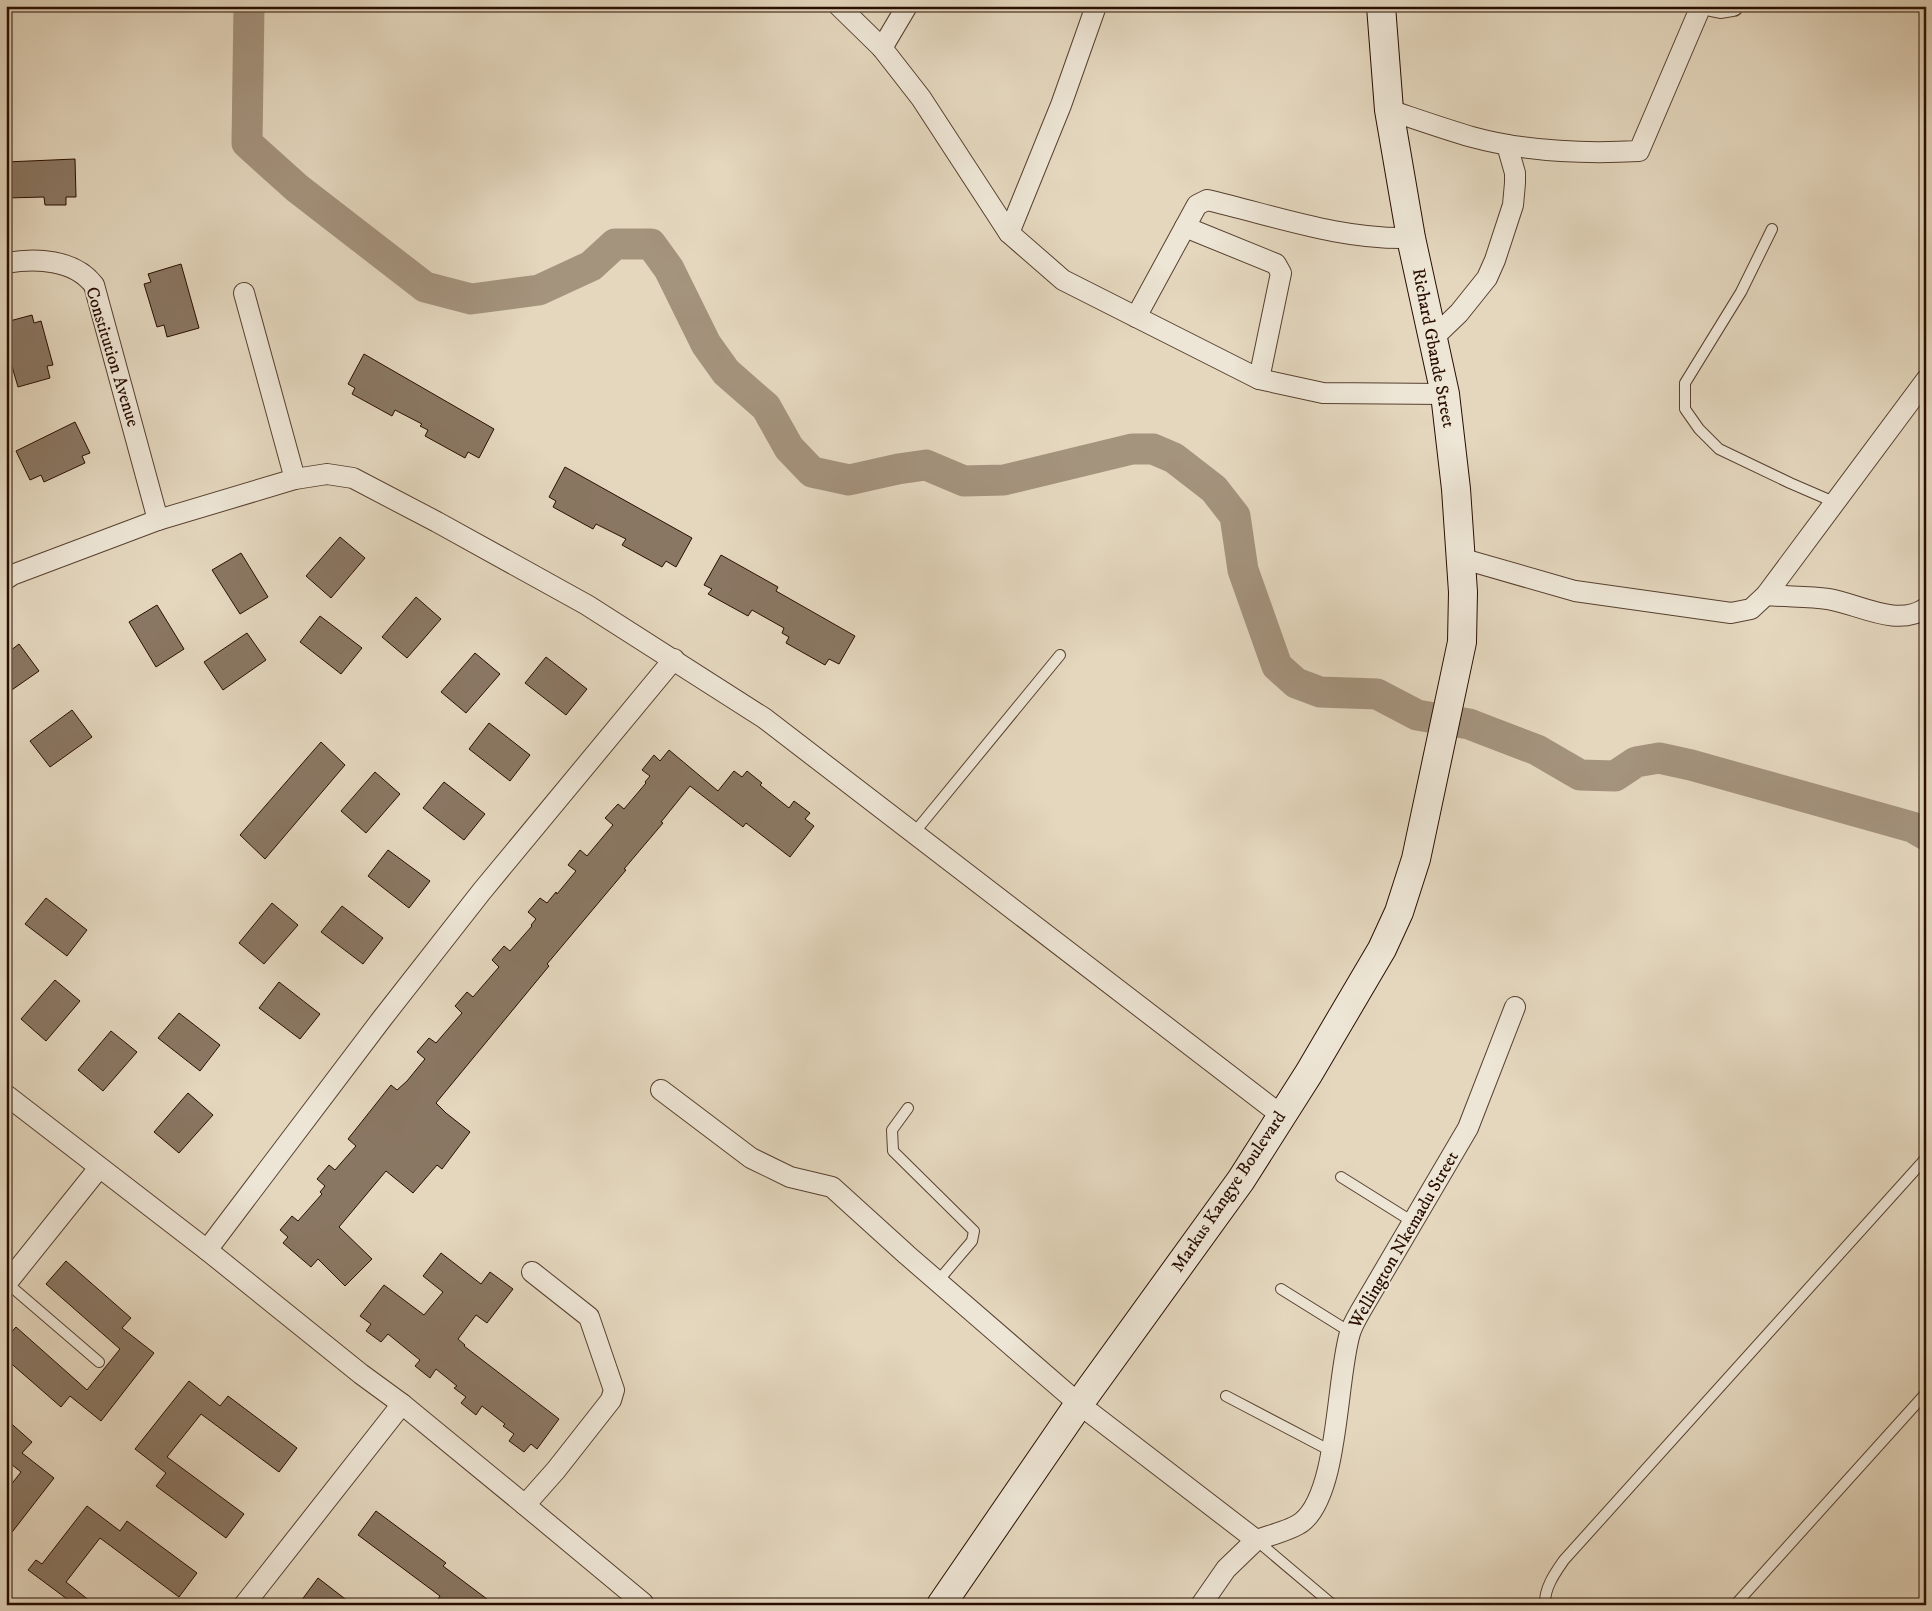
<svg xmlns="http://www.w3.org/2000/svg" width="1932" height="1611" font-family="'IM FELL DW Pica',serif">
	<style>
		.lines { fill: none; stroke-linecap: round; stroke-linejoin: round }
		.river { stroke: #a4937d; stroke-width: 31 }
		.building { fill: #8a7763; stroke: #290e00 }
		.lane-casing { stroke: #584030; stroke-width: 12 }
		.street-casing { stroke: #584030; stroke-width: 22 }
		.secondary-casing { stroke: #290e00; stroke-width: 30 }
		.lane { stroke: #ede5d5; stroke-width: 10 }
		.street { stroke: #ede5d5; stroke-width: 20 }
		.secondary { stroke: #ede5d5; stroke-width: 28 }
		.labels { text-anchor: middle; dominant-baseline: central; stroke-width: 4; stroke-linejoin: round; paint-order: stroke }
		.street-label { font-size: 18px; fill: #290e00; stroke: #ede5d5 }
	</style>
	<rect width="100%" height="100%" fill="#e4d7be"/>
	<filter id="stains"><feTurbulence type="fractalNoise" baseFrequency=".004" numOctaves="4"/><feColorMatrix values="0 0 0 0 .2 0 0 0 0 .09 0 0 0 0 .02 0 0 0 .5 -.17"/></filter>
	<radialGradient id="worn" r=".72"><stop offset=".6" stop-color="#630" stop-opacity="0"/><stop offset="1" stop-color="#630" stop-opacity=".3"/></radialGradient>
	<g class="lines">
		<polyline class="river" points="249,6 247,143 297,188 425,287 471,299 539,290 591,266 615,244 651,244 669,269 706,344 726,372 766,407 789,448 812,472 849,480 898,469 926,465 964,481 1004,480 1132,449 1153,449 1174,458 1214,489 1235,516 1243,570 1277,666 1296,683 1320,692 1377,694 1417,715 1469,724 1537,750 1580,775 1615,776 1636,762 1659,758 1691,765 1912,827 1926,835"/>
	</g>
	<g class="building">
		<polygon points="75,159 76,197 66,197 66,205 45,205 44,197 6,198 6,162"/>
		<polygon points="181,264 199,328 167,337 164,325 157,327 144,284 151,282 148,274"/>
		<polygon points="32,315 34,323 41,321 53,365 47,366 50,378 18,387 6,346 6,322"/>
		<polygon points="364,354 494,429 479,458 468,452 465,458 425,436 428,430 420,426 422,424 395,410 392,416 352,394 355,388 348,384"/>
		<polygon points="75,422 90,453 82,456 85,463 44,482 41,475 30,480 16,451"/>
		<polygon points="565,467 692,538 676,567 666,561 662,567 622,545 626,539 596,524 593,529 553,507 556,501 549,497"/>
		<polygon points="340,537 365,558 331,598 306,576"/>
		<polygon points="241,553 268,597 240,614 212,570"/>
		<polygon points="721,555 778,587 776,591 855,636 839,664 829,659 825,665 786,643 789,637 782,633 784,628 752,610 748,616 708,594 712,589 704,585"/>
		<polygon points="416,597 441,619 407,658 382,637"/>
		<polygon points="157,605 184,649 156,667 129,622"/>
		<polygon points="320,616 362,648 341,674 300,642"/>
		<polygon points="247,633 266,660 223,690 204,662"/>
		<polygon points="19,644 39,671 6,694 6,654"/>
		<polygon points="475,653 500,674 466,713 441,692"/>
		<polygon points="546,657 587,689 566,715 525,683"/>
		<polygon points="72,710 92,737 50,767 30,741"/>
		<polygon points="489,723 530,755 510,781 469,749"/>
		<polygon points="321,742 345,765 265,859 240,835"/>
		<polygon points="669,750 718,791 734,771 742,777 747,771 762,783 760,785 789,808 794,801 810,813 805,819 814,826 790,857 746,823 743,827 690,786 661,822 663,823 624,869 626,870 547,964 549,966 436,1103 446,1113 470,1132 442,1169 437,1165 413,1193 386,1171 339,1227 372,1259 345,1286 318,1259 311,1267 283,1243 288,1237 280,1230 292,1216 298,1221 322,1194 320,1192 325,1186 317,1179 329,1165 335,1170 356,1146 348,1139 391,1085 397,1090 407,1081 425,1059 417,1052 429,1038 436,1043 462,1013 455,1006 467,992 473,997 499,967 492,960 504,946 510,951 532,926 531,925 536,919 528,912 540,898 547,903 556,892 557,894 576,871 568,865 580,850 587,856 613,825 605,818 618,804 624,809 646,783 645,782 650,776 642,770 654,755 660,761"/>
		<polygon points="375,772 400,794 366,833 341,811"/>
		<polygon points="444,782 485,814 464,840 423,808"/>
		<polygon points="388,850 430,881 409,908 368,876"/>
		<polygon points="46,898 87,930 67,956 25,924"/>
		<polygon points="272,903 298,925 264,964 239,943"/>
		<polygon points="342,906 383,938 363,964 321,932"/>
		<polygon points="55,980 80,1001 46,1041 21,1019"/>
		<polygon points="279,982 320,1014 300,1039 259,1008"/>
		<polygon points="179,1013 220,1045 200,1071 158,1038"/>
		<polygon points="111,1031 137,1052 103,1091 78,1070"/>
		<polygon points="188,1093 213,1115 179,1153 154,1132"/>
		<polygon points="441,1253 481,1284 490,1272 513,1289 487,1323 476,1315 458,1339 465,1345 464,1346 559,1419 537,1449 531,1444 524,1452 509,1441 514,1434 503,1426 505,1424 482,1406 476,1415 461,1403 466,1397 454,1388 457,1386 436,1369 430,1378 415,1366 420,1360 388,1334 381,1342 366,1331 371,1324 360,1316 384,1285 424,1315 443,1292 423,1276"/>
		<polygon points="66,1261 131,1318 122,1328 154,1353 101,1421 70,1396 61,1407 6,1359 6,1338 16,1327 87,1390 120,1349 46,1284"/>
		<polygon points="189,1381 220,1406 228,1396 297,1448 279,1472 201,1414 167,1457 244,1514 226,1538 156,1486 166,1473 135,1449"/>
		<polygon points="6,1419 32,1442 22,1453 54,1478 6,1540 6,1491 21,1472 6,1460"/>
		<polygon points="87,1506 120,1531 127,1521 197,1573 179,1597 100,1538 66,1582 95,1605 62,1605 67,1599 28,1570 36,1560 42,1564"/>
		<polygon points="376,1511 446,1563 443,1566 495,1605 445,1605 438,1599 440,1596 358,1535"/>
		<polygon points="318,1578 353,1605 298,1605"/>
	</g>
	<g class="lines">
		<g class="lane-casing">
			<g id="lane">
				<polyline points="1772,229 1741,292 1685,383 1685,409 1699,429 1719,449 1790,483 1834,502"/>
				<polyline points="914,833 1060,655"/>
				<polyline points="908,1108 892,1130 893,1151 974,1231 972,1241 938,1281"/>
				<polyline points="1341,1177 1413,1222"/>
				<polyline points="7,1283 99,1362"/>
				<polyline points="1281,1289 1350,1332"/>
				<polyline points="1226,1396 1331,1451"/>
				<polyline points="1256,1540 1333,1605"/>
				<path d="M1545 1605C1544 1588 1555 1573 1564 1560L1926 1158"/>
				<polyline points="1735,1605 1926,1393"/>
			</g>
		</g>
		<g class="street-casing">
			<g id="street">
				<polyline points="839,6 882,48 921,98 1009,233 1063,280 1259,379 1323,393 1445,394"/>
				<polyline points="1711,6 1721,8 1733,6"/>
				<polyline points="882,48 907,6"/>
				<path d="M1389 110C1416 119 1444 129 1472 137 1527 152 1584 154 1639 151L1701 6"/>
				<polyline points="1185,227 1276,264 1281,273 1259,379"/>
				<polyline points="1009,233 1061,105 1096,6"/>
				<path d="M6 263C36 258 74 259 94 285L158 520"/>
				<polyline points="244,293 295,479"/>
				<path d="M1136 317 1197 205 1207 200C1276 216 1340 240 1411 238"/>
				<polyline points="1432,339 1459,313 1487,278 1495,260 1513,205 1515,183 1515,173 1507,145"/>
				<polyline points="1460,558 1575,591 1731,613 1751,609 1766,595 1926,380"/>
				<polyline points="6,579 12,575 158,520 295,479 327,474 353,478 437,522 587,605 764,718 1281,1115"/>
				<path d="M1766 595C1786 597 1808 596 1828 599 1859 604 1897 628 1926 608"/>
				<path d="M661 1090 751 1158 790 1177 832 1187 907 1255 1079 1404 1256 1540C1268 1536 1292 1530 1302 1522 1339 1492 1336 1380 1350 1333 1352 1326 1356 1319 1360 1312L1468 1128 1515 1007"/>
				<polyline points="6,1095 207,1250 361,1374 402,1404 525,1505 556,1470 611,1400 614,1390 589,1317 532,1272"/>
				<polyline points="207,1250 381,1020 482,891 674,659"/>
				<polyline points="6,1284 99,1168"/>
				<polyline points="525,1505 643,1603"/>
				<polyline points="244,1605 402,1404"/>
				<polyline points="1201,1605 1226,1569 1256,1540"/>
			</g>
		</g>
		<g class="secondary-casing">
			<polyline id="secondary" points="941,1605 1079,1404 1241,1180 1309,1073 1382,949 1399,912 1416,859 1462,642 1463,592 1456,489 1445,394 1411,238 1389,110 1381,6"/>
		</g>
		<use href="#lane" class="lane"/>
		<use href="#street" class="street"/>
		<use href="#secondary" class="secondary"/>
	</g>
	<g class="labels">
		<g class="street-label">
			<text transform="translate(1433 348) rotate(79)">Richard Gbande Street</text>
			<text transform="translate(112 357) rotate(73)">Constitution Avenue</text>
			<text transform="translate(1229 1192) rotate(-56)">Markus Kangye Boulevard</text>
			<text transform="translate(1404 1240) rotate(-60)">Wellington Nkemadu Street</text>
		</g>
	</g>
	<rect width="1932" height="1611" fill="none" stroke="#e4d7be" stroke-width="25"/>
	<rect x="8" y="8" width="1917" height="1596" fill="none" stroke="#290e00" stroke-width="2.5"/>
	<rect x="12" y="12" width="1907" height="1586" fill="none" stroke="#290e00"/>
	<rect width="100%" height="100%" filter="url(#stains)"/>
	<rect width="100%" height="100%" fill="url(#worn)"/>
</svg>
